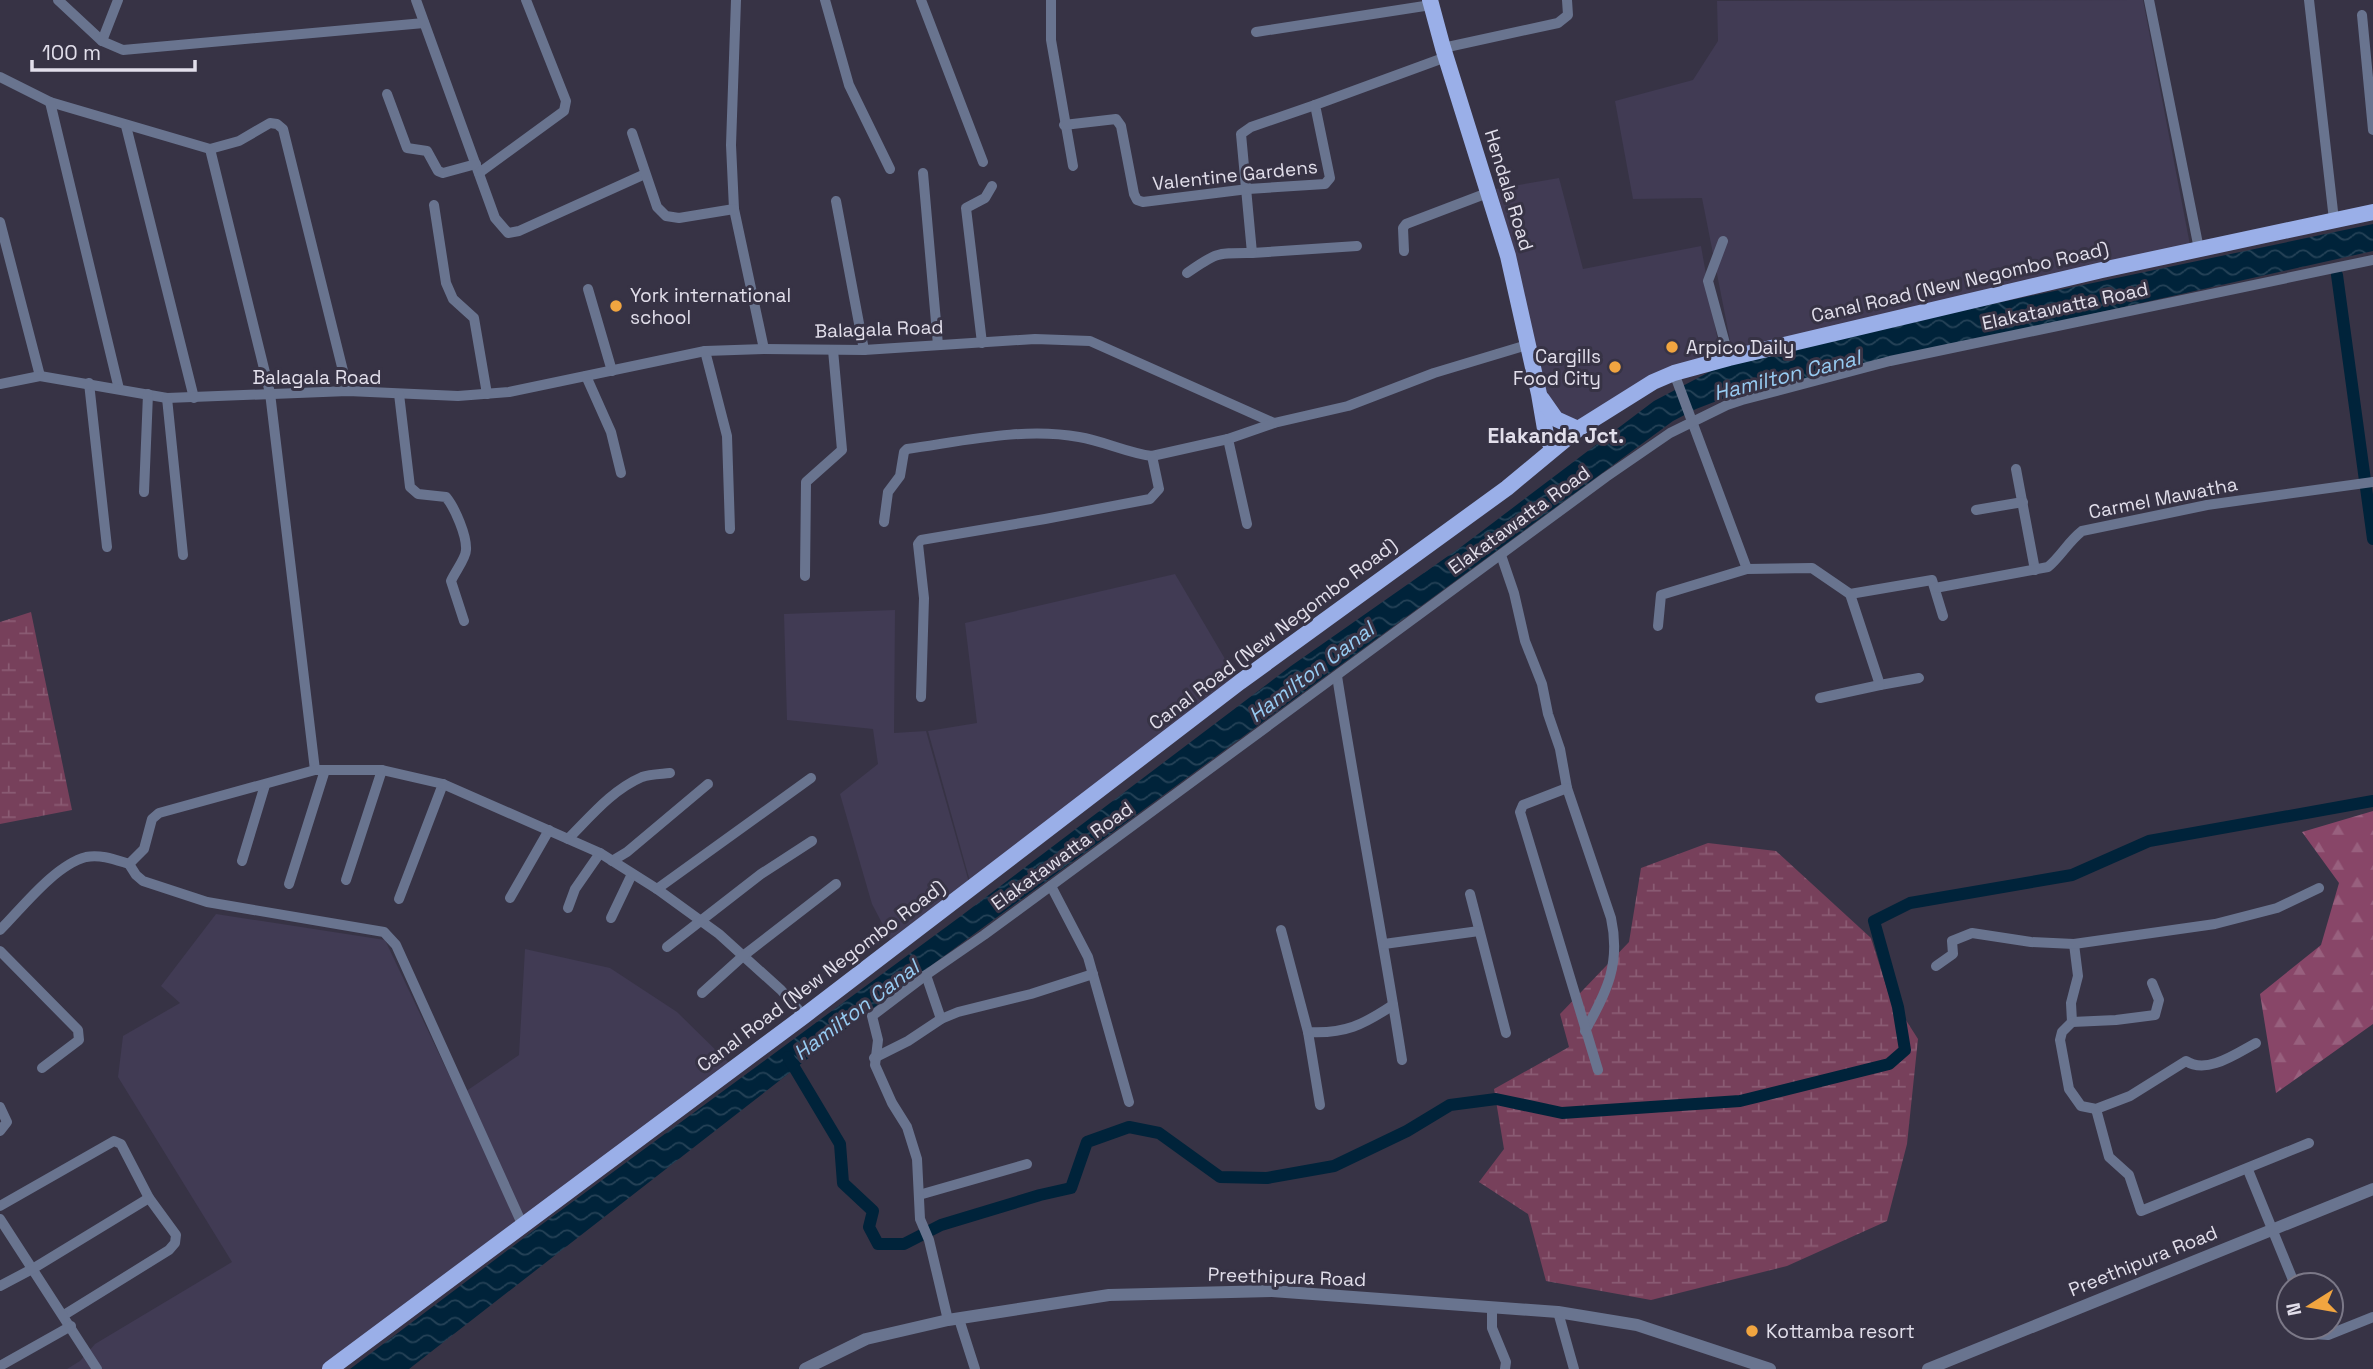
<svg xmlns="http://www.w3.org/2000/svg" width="2373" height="1369" font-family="'Space Grotesk',sans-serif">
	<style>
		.built { fill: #413b54 }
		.forest { fill: url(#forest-firs) }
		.wetland { fill: url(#wetland-marsh) }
		.water { fill: url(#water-waves) }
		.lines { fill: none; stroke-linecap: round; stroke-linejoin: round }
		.canal { stroke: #00233a; stroke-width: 12 }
		.minor { stroke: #69748f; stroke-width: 10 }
		.tertiary { stroke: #69748f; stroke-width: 12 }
		.primary { stroke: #9aafe8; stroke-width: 16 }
		.poi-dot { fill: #f1a540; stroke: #373345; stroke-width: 2.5 }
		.labels { text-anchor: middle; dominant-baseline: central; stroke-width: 6; stroke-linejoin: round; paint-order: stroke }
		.street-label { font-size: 19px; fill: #e2dfeb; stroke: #373345 }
		.poi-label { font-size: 19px; fill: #e2dfeb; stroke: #373345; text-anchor: start }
		.water-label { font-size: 21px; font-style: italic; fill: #97cbf2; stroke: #373345 }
		.neighbourhood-label { font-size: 21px; font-weight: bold; fill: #e2dfeb; stroke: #373345 }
	</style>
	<defs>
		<pattern id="forest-firs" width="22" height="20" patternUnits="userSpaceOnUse" patternTransform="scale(1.75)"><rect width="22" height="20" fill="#884668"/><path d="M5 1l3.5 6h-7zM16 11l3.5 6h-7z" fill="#98607e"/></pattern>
		<pattern id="wetland-marsh" width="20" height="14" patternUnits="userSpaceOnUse" patternTransform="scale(1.75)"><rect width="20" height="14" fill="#77405b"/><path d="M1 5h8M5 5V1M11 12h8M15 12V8" fill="none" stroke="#8a5b73"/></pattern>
		<pattern id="water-waves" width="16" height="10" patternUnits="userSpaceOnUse" patternTransform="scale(1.75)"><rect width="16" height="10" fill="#00233a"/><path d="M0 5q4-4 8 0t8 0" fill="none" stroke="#254257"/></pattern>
	</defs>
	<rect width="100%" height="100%" fill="#373345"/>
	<g class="built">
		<polygon points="2143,0 2190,245 1732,350 1702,198 1633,199 1615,101 1693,80 1718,41 1717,1"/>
		<polygon points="1559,178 1583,269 1701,246 1720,354 1578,421 1557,411 1546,391 1515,255 1496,189"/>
		<polygon points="1175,574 1238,681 971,885 928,731 977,723 965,623"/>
		<polygon points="895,610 894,733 926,731 970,886 893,944 872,904 840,794 878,764 873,729 787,720 784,614"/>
		<polygon points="216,914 385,940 459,1096 519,1055 525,949 610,968 677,1012 730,1064 322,1369 67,1369 80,1361 95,1344 232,1262 118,1077 123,1036 180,1003 161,986"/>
	</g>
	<polygon class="forest" points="2373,811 2373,1024 2276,1093 2260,994 2321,945 2339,883 2302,832"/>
	<g class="wetland">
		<polygon points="31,612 72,810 0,824 0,622"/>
		<polygon points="1708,843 1776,851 1871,938 1888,992 1918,1039 1907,1144 1887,1221 1787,1266 1651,1300 1546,1281 1528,1214 1479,1182 1504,1149 1494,1089 1569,1047 1560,1014 1629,942 1641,868"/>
	</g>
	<polygon class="water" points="2373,224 2373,251 1838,371 1722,399 1696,409 1673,421 865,1014 409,1369 350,1369 541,1225 961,916 1291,666 1461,547 1654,401 1715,369 1817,341"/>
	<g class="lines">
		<g class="canal">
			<polyline points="2337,275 2373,539"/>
			<polyline points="788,1057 840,1144 843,1183 873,1211 869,1227 878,1244 904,1244 941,1225 1040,1195 1071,1188 1087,1142 1129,1127 1159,1133 1220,1177 1267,1178 1334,1166 1407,1131 1450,1105 1496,1099 1562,1113 1740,1101 1889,1064 1905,1050 1898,1007 1874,921 1910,903 2072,875 2149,841 2373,801"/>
		</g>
		<g class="minor">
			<polyline points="58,0 102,41"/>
			<polyline points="118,0 102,41 123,50 424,23"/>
			<polyline points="416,0 495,218 508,233 519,231 645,174"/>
			<polyline points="736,0 731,145 734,209 764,349"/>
			<polyline points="825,0 849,85 890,169"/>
			<polyline points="921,0 983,162"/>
			<polyline points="1051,0 1051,40 1073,166"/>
			<polyline points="2149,0 2199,249"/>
			<polyline points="2309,0 2334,220"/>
			<polyline points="2362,15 2373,130"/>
			<polyline points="1256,32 1431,5"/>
			<polyline points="1443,48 1558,23 1568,15 1567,0"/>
			<polyline points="0,77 50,102 210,149 239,141 270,123 277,124 283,129 348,391"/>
			<polyline points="387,94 407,148 427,151 438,171 443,173 476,164"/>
			<polyline points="50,102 119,389"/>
			<polyline points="1315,105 1251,127 1241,134 1252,253 1357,246"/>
			<polyline points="1064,125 1116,119 1121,126 1134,194 1137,200 1143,202 1248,189 1325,184 1330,178 1315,105 1446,57"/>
			<polyline points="126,126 194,398"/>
			<polyline points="632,133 657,207 666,216 679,218 734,209"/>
			<polyline points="210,149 270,393 315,770"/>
			<polyline points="479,173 564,111 566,101 526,0"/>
			<polyline points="923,173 938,345"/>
			<polyline points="836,201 864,350"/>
			<polyline points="434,205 446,283 453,299 474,318 487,394"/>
			<polyline points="0,222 40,376"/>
			<polyline points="1723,241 1708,281 1729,358"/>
			<polyline points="1404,251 1403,228 1406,224 1490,192"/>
			<path d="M1187 273C1217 252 1216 253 1252 253"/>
			<polyline points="588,289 612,371"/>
			<polyline points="982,343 966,208 985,198 992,186"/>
			<polyline points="705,351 727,436 730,529"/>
			<polyline points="1674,373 1747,569 1812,568 1850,594 1932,580 1943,616"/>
			<polyline points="586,376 611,432 621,473"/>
			<polyline points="89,383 107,547"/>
			<polyline points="0,384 40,376 167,398 348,391 458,396 509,392 705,351 764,349 864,350 1035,339 1090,341 1274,423 1348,406 1434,373 1527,345"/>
			<path d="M399 394 410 487 418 494 446 497C455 508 467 536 466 550 466 558 455 572 451 581L464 621"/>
			<polyline points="167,398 183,555"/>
			<polyline points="1228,439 1247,524"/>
			<polyline points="2016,469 2035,570"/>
			<polyline points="144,492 148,394"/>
			<polyline points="1976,510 2023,502"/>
			<path d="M884 522 888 492 900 476 904 452 907 449C964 441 1023 427 1079 437 1104 441 1127 453 1152 456L1228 439 1274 423"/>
			<path d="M1501 555 1514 593 1525 641 1542 684 1548 714 1560 749 1567 788 1611 918C1621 964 1607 991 1585 1031"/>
			<polyline points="805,576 806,482 842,450 833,350"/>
			<path d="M1935 588 2048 567C2061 556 2068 542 2082 531L2207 505 2373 482"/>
			<polyline points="1850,594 1880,685 1919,678"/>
			<polyline points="1658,626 1661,595 1747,569"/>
			<path d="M1337 676C1357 804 1382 931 1402 1060"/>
			<polyline points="921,697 924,598 918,544 921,540 1045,519 1150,499 1159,489 1152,456"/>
			<polyline points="1820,698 1880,685"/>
			<polyline points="1567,788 1523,805 1520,812 1598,1070"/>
			<path d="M568 839C591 816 612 790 642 777 650 774 661 774 670 773"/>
			<polyline points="242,861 265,785"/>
			<polyline points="612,861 627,852 708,784"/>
			<polyline points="129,864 136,875 143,881 207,902 384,932 396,945 523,1226"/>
			<polyline points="346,880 382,770"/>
			<polyline points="289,884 325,770"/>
			<polyline points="1051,886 1088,957 1129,1102"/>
			<polyline points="657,889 811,778"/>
			<polyline points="1470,894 1506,1033"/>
			<polyline points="510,898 549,830"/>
			<polyline points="399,899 443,784"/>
			<polyline points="568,908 575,889 600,853"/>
			<polyline points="611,918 632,874"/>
			<path d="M0 930C22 908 55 865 86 857 101 854 116 860 129 864L144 849 152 819 159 813 315 770H382L443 784 600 853 657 889 719 934 781 990 804 1016"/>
			<path d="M1281 930 1308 1032C1345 1034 1363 1025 1393 1005"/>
			<polyline points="1384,944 1479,931"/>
			<path d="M2074 944 2078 976 2071 1003 2072 1022 2062 1032 2060 1040 2069 1089 2081 1106 2096 1109 2130 1096 2186 1061C2207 1075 2237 1053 2256 1043"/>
			<polyline points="667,947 761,874 812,841"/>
			<polyline points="0,951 78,1030 79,1040 42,1068"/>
			<polyline points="1936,966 1953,954 1952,941 1972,933 2031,942 2074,944 2215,924 2277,908 2319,888"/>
			<polyline points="926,975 941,1019"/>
			<polyline points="702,993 743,956 836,884"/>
			<polyline points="2072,1022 2116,1020 2155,1015 2159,1000 2152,983"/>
			<polyline points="1308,1032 1320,1105"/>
			<polyline points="874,1058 908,1041 941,1019 958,1012 1031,994 1093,974"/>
			<polyline points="0,1107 7,1122 0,1131"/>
			<polyline points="2096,1109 2109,1157 2129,1175 2141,1211 2309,1143"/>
			<polyline points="2248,1170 2295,1285"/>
			<polyline points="919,1195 1027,1164"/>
			<polyline points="0,1206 114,1141 121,1144 149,1198 176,1235 175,1243 169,1250 64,1315"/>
			<polyline points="0,1219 97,1369"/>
			<polyline points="0,1286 34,1268 149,1198"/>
			<polyline points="1492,1309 1492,1328 1506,1362 1505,1369"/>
			<polyline points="1558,1312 1574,1369"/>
			<polyline points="959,1319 975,1369"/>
			<polyline points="948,1320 929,1240 920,1219 917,1159 907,1127 892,1103 875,1065 878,1040 872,1016 926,975 984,935 1606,477 1670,433 1727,405 1742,400 1890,361 2373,260"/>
			<polyline points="2312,1327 2314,1334 2328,1335 2373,1317"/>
			<polyline points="0,1366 71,1326"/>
		</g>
		<g class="tertiary">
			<polyline points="805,1369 866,1339 948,1320 1109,1295 1272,1291 1558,1312 1637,1325 1770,1369"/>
			<polyline points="1928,1369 2373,1189"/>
		</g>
		<g class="primary">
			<polyline points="1430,0 1443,48 1508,256 1539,394 1546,435 1552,448"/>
			<polyline points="1542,399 1556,419 1578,429"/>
			<polyline points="330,1369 804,1016 1240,682 1507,488 1578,429 1653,382 1674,373 1729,358 2102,270 2373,212"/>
		</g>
	</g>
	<g class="poi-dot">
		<circle cx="616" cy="306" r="7"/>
		<circle cx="1672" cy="347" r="7"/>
		<circle cx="1615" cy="367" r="7"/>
		<circle cx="1752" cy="1331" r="7"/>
	</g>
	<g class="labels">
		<g class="street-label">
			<text transform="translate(1235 175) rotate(-6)">Valentine Gardens</text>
			<text transform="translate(1509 190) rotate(73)">Hendala Road</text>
			<text transform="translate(1960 282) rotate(-13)">Canal Road (New Negombo Road)</text>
			<text transform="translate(2065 306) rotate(-12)">Elakatawatta Road</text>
			<text transform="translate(879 329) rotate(-2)">Balagala Road</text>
			<text x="317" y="377">Balagala Road</text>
			<text transform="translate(2163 498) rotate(-11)">Carmel Mawatha</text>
			<text transform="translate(1519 520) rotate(-36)">Elakatawatta Road</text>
			<text transform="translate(1273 634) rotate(-37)">Canal Road (New Negombo Road)</text>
			<text transform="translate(1062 856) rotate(-36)">Elakatawatta Road</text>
			<text transform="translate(821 976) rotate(-37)">Canal Road (New Negombo Road)</text>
			<text transform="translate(2143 1261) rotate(-22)">Preethipura Road</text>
			<text transform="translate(1287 1277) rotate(2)">Preethipura Road</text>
		</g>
		<g class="poi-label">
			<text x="630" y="295">York international<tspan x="630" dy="22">school</tspan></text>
			<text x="1686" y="347">Arpico Daily</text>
			<text x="1601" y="356" text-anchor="end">Cargills<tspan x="1601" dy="22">Food City</tspan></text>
			<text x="1766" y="1331">Kottamba resort</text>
		</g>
		<g class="water-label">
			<text transform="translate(1787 375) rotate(-14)">Hamilton Canal</text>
			<text transform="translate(1311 672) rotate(-37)">Hamilton Canal</text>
			<text transform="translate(856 1010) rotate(-37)">Hamilton Canal</text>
		</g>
		<g class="neighbourhood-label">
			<text x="1556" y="435">Elakanda Jct.</text>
		</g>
	</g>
	<g transform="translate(2310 1306) rotate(259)"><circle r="33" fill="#373345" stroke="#7b7887" stroke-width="2"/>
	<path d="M0-5L12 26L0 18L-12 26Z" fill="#f1a540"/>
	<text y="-10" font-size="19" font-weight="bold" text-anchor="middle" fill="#e2dfeb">N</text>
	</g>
	<path d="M32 60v10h163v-10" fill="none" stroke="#e2dfeb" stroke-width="3.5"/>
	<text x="42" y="60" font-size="21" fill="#e2dfeb" stroke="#373345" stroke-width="5" paint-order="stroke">100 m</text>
</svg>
